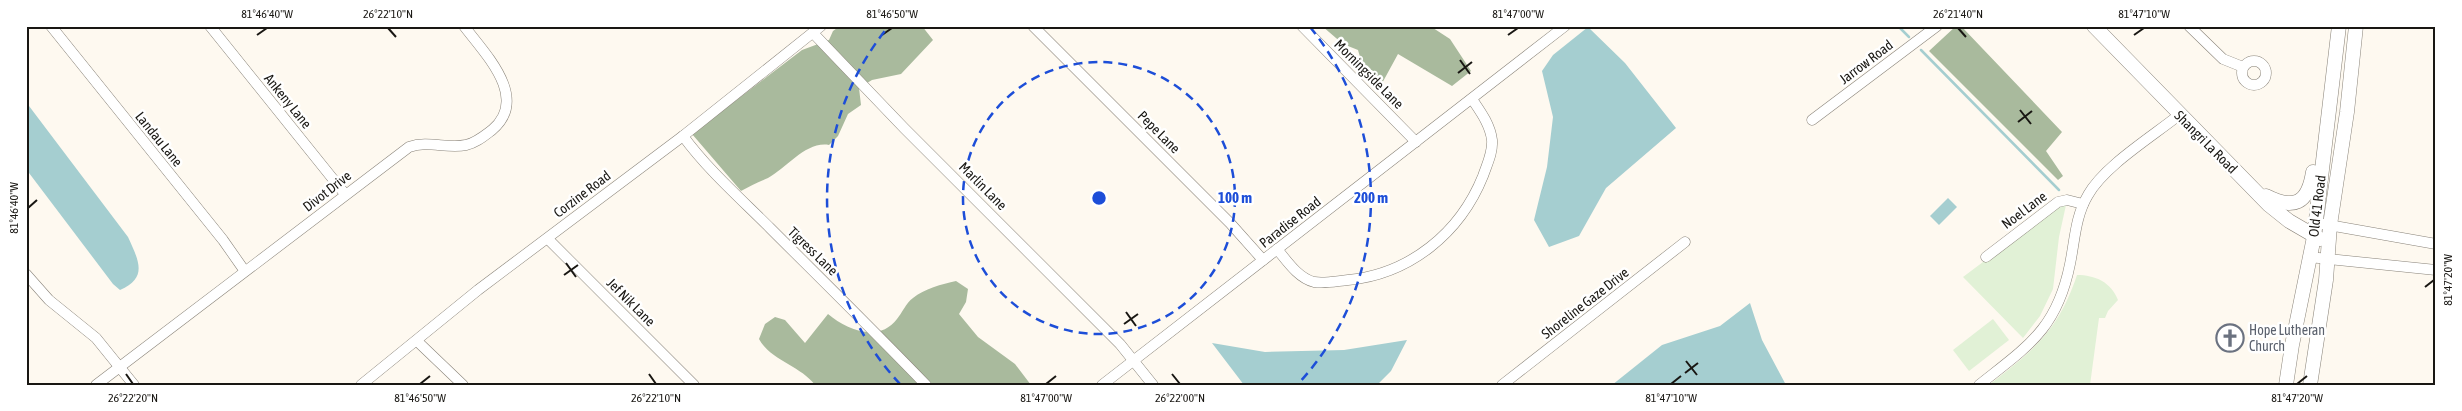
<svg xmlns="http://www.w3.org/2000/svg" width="2462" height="411" font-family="'Asap Condensed',sans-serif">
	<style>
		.green { fill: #e1f1d6 }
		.forest { fill: #a9ba9d }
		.water { fill: #a5ced0 }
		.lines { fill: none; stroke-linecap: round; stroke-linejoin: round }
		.stream { stroke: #a5ced0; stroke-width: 2.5 }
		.minor-casing { stroke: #898379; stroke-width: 11 }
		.tertiary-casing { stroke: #898379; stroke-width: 15 }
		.minor { stroke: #fff; stroke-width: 10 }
		.tertiary { stroke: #fff; stroke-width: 14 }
		.ticks { fill: none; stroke: #191713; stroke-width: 2 }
		.ring { fill: none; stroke: #1d4ed8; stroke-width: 2.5; stroke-dasharray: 9 6 }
		.labels { text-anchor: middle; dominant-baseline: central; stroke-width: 5; stroke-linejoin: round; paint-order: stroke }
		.street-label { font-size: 14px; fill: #191713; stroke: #fff }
		.worship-label { font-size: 14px; fill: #5b616d; stroke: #fff; text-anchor: start }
		.centre { fill: #1d4ed8; stroke: #fff; stroke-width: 2.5 }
		.ring-label { font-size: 15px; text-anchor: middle; font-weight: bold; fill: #1d4ed8; stroke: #fff; stroke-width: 5; stroke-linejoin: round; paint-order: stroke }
		.neatline { fill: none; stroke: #191713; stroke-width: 2 }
		.ticks-label { font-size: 12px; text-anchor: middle; fill: #191713 }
	</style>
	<rect width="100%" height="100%" fill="#fef9f0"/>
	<g class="green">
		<polygon points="2059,205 2066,205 2059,237 2053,289 2040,316 2023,338 1963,277"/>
		<path d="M2077 275C2095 275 2111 282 2118 300L2108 311 2105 318H2099L2090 385H1989C2035 349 2058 331 2077 275Z"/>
		<polygon points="1993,319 2009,340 1969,371 1953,350"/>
	</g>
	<g class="forest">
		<path d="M840 26H922L933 40 901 74 872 80 859 88 861 105 848 114 838 136 829 145C806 141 787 168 768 178 759 182 750 186 741 191L692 134 802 50 829 40 833 31Z"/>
		<polygon points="1322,26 1430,26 1450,39 1471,71 1452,86 1398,54 1380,87 1362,64 1358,50 1343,44"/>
		<polygon points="1956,26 1961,26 2062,132 2046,151 2063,176 2058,180 1929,51"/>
		<path d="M956 281 968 289 966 302 959 314 978 337 1015 364 1031 385H815C801 366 770 360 759 339L765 324 775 317 785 320 805 343 828 314C847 330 879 343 897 319 902 313 906 303 913 298 924 289 942 284 956 281Z"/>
	</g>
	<g class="water">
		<polygon points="1588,27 1625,63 1676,128 1606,188 1579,236 1549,247 1534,220 1547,167 1553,117 1542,71 1553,55"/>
		<path d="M26 102 128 237C139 261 148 278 120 290L113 284 26 169Z"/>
		<polygon points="1948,198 1957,207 1939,225 1930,216"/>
		<polygon points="1750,303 1762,340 1786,385 1612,385 1662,345 1720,326"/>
		<polygon points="1407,340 1391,371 1377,385 1244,385 1212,343 1265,352 1344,350"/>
	</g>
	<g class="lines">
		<g class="stream">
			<polyline points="1898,26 1909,37"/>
			<polyline points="1921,50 2059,190"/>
		</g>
		<g class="minor-casing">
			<g id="minor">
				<polyline points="51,26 223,240 244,270"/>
				<polyline points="210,26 345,194"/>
				<polyline points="1033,26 1230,223 1263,260"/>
				<polyline points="1302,26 1416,142"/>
				<polyline points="2189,26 2223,59 2243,67"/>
				<polyline points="813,33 904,128 1120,344 1153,385"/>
				<circle cx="2254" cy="73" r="12"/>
				<polyline points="1812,120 1937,26"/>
				<path d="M683 136C708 170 740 198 770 228 822 280 875 332 926 385"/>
				<polyline points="2323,224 2436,244"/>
				<polyline points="548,239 694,385"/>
				<path d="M1277 249C1287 261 1298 278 1314 282 1324 284 1337 281 1348 280 1410 274 1460 233 1483 176 1487 164 1493 153 1492 140 1490 124 1480 111 1472 99"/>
				<polyline points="1986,257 2058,202 2067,200 2083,204"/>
				<polyline points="2309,257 2436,270"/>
				<polyline points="26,274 49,300 96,338 134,385"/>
				<polyline points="417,341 463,385"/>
				<path d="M96 385 409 147C428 140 447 149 466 145 476 143 484 136 492 130 530 98 485 54 464 26"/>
				<polyline points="361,385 478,290 683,136 821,26"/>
				<polyline points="1102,385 1565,26"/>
				<polyline points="1502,385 1685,242"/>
				<path d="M1979 385C2028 346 2057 329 2070 264 2075 240 2075 217 2088 195 2104 166 2153 136 2179 115"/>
			</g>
		</g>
		<g class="tertiary-casing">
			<g id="tertiary">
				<polyline points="2094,26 2269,205 2289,221 2320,239"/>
				<path d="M2266 196C2294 210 2308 204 2313 172"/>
				<polyline points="2286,385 2292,345 2314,237 2339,26"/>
				<polyline points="2310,385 2326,280 2330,225 2347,112 2356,26"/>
			</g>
		</g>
		<use href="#minor" class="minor"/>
		<use href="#tertiary" class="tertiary"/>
	</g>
	<path class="ticks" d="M388 28 396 37M1958 28 1966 37M257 35 267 28M882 35 892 28M1508 35 1518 28M2134 35 2144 28M1460 60 1470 74M1458 73 1472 62M2020 110 2031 124M2018 122 2032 111M28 208 37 200M566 263 576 277M564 275 578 265M2425 287 2434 280M1126 312 1136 326M1124 324 1138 314M1686 361 1697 375M1685 373 1698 363M126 374 133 384M649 374 656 384M1172 374 1180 384M420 384 430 376M1046 384 1056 376M1671 384 1681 376M2297 384 2307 376"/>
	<g class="ring">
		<circle cx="1099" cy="198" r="136"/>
		<path d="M900 384A272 272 0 0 1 888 27M1310 27A272 272 0 0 1 1298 384"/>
	</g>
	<defs>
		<g id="church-ring" transform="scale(1.4375)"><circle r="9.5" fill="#fff" stroke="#6b7280" stroke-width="1.5"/><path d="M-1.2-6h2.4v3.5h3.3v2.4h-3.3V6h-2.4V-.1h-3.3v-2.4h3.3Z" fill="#6b7280"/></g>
	</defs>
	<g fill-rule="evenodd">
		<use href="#church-ring" x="2230" y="338"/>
	</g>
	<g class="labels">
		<g class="street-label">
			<text transform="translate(1866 62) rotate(-37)">Jarrow Road</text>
			<text transform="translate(1369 74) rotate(45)">Morningside Lane</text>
			<text transform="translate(288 101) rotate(51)">Ankeny Lane</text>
			<text transform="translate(1159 132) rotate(45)">Pepe Lane</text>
			<text transform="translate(159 139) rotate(51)">Landau Lane</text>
			<text transform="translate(2206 142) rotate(45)">Shangri La Road</text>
			<text transform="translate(983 186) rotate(45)">Marlin Lane</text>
			<text transform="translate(327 191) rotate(-38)">Divot Drive</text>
			<text transform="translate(582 194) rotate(-37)">Corzine Road</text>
			<text transform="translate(2317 206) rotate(-83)">Old 41 Road</text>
			<text transform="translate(2024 210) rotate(-37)">Noel Lane</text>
			<text transform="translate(1290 222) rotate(-38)">Paradise Road</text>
			<text transform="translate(813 251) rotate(44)">Tigress Lane</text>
			<text transform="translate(631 302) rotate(45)">Jef Nik Lane</text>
			<text transform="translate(1585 303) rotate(-38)">Shoreline Gaze Drive</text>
		</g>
		<g class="worship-label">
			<text x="2249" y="330">Hope Lutheran<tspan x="2249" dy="16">Church</tspan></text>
		</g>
	</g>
	<circle cx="1099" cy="198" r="8" class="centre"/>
	<g class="ring-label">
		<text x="1235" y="203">100 m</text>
		<text x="1371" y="203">200 m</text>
	</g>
	<rect width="2462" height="411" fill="none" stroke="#ffffff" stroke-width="55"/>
	<rect x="28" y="28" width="2406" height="356" class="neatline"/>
	<g class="ticks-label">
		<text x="267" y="18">81°46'40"W</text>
		<text x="388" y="18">26°22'10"N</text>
		<text x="892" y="18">81°46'50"W</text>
		<text x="1518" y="18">81°47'00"W</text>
		<text x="1958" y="18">26°21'40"N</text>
		<text x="2144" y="18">81°47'10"W</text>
		<text transform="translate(14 208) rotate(-90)" y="4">81°46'40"W</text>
		<text transform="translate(2448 280) rotate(-90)" y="4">81°47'20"W</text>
		<text x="133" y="402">26°22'20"N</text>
		<text x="420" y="402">81°46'50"W</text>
		<text x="656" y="402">26°22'10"N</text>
		<text x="1046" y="402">81°47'00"W</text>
		<text x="1180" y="402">26°22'00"N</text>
		<text x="1671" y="402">81°47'10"W</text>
		<text x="2297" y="402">81°47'20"W</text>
	</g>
</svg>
